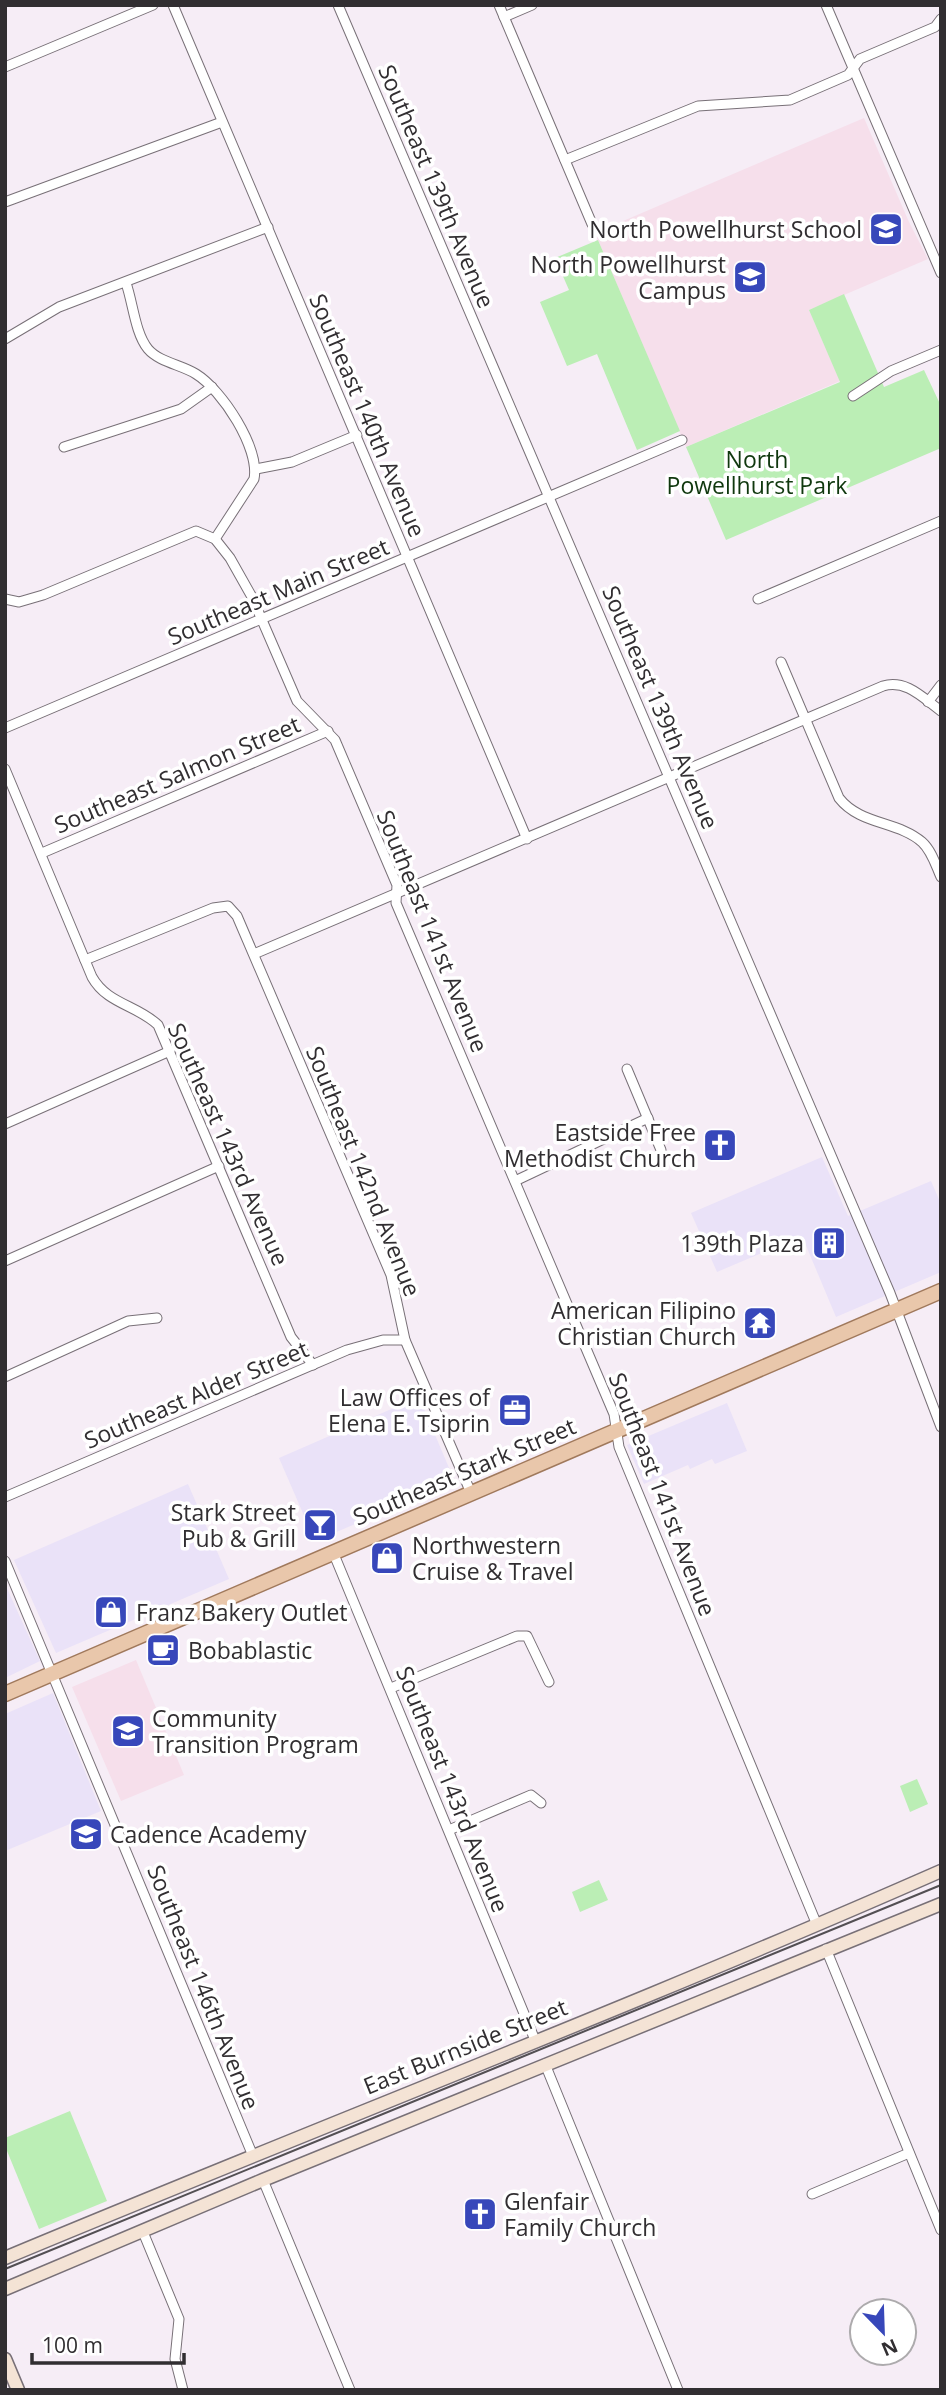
<svg xmlns="http://www.w3.org/2000/svg" width="946" height="2395" font-family="'Open Sans',sans-serif">
	<style>
		.commercial { fill: #eae2f8 }
		.education { fill: #f6dfeb }
		.green { fill: #bbeeb5 }
		.lines { fill: none; stroke-linecap: round; stroke-linejoin: round }
		.street-casing { stroke: #787077; stroke-width: 11 }
		.secondary-casing { stroke: #787077; stroke-width: 15 }
		.primary-casing { stroke: #a0795c; stroke-width: 17 }
		.street { stroke: #fff; stroke-width: 9 }
		.secondary { stroke: #f4e3d5; stroke-width: 12 }
		.primary { stroke: #e9c7ab; stroke-width: 14 }
		.tram { stroke: #534f53; stroke-width: 2 }
		.labels { text-anchor: middle; dominant-baseline: central; stroke-width: 7; stroke-linejoin: round; paint-order: stroke }
		.street-label { font-size: 23px; fill: #312e31; stroke: #fff }
		.poi-label { font-size: 23px; fill: #312e31; stroke: #fff; text-anchor: end }
		.park-label { font-size: 23px; fill: #10380e; stroke: #fff }
	</style>
	<rect width="100%" height="100%" fill="#f6edf6"/>
	<g class="commercial">
		<polygon points="822,1157 848,1216 931,1181 941,1204 941,1272 836,1317 802,1236 717,1272 691,1213"/>
		<polygon points="419,1397 455,1482 315,1541 279,1458"/>
		<polygon points="727,1403 747,1451 715,1464 712,1459 690,1469 688,1465 644,1484 627,1445"/>
		<polygon points="188,1484 229,1579 56,1653 14,1560"/>
		<polygon points="5,1584 40,1661 5,1678"/>
		<polygon points="53,1693 101,1811 5,1851 5,1714"/>
	</g>
	<g class="education">
		<polygon points="864,118 909,222 928,259 809,310 840,381 686,447 595,233"/>
		<polygon points="136,1660 184,1775 121,1801 72,1687"/>
	</g>
	<g class="green">
		<polygon points="598,240 680,431 637,450 597,354 567,366 540,302 569,290 555,258"/>
		<polygon points="844,294 884,387 924,370 941,406 941,448 726,540 686,447 840,382 809,310"/>
		<polygon points="917,1779 928,1804 910,1812 900,1786"/>
		<polygon points="599,1880 608,1900 580,1912 572,1892"/>
		<polygon points="70,2111 107,2201 39,2229 5,2146 5,2138"/>
	</g>
	<g class="lines">
		<g class="street-casing">
			<g id="street">
				<polyline points="173,5 527,839"/>
				<polyline points="338,5 890,1293 941,1427"/>
				<polyline points="499,5 592,224"/>
				<polyline points="826,5 941,273"/>
				<polyline points="504,17 532,5"/>
				<polyline points="5,67 153,5"/>
				<polyline points="565,160 698,106 790,100 848,75 860,59 935,27 941,19"/>
				<polyline points="5,202 222,122"/>
				<path d="M126 283C133 303 135 333 148 349 159 362 182 365 196 374 222 390 260 448 254 479L215 539"/>
				<polyline points="5,339 59,307 268,227"/>
				<polyline points="853,396 891,371 941,350"/>
				<polyline points="64,447 181,409 212,387"/>
				<polyline points="256,469 292,462 357,435"/>
				<polyline points="5,599 19,602 43,595 196,531 215,539 230,558 252,597 297,701 335,740 397,885 396,903 614,1414 619,1447 817,1925"/>
				<polyline points="758,599 941,521"/>
				<path d="M781 662 839 798C860 825 898 821 922 842 932 851 936 866 941 877"/>
				<polyline points="928,702 941,685"/>
				<polyline points="5,728 682,440"/>
				<path d="M5 769 92 977C107 1004 137 1005 158 1025L291 1337 313 1365"/>
				<polyline points="42,853 328,731"/>
				<path d="M254 954 883 686C906 679 923 698 941 711"/>
				<polyline points="85,960 213,908 228,906 237,916 391,1275 405,1340 471,1493"/>
				<polyline points="627,1069 661,1150"/>
				<polyline points="5,1124 170,1051"/>
				<polyline points="515,1181 648,1118"/>
				<polyline points="5,1261 219,1166"/>
				<polyline points="5,1377 128,1321 157,1318"/>
				<polyline points="5,1497 347,1350 383,1340 405,1340"/>
				<polyline points="333,1552 535,2040"/>
				<polyline points="5,1561 253,2156"/>
				<polyline points="391,1688 517,1636 527,1636 549,1682"/>
				<polyline points="449,1830 531,1795 541,1803"/>
				<polyline points="826,1949 941,2230"/>
				<polyline points="545,2064 678,2390"/>
				<polyline points="263,2180 350,2390"/>
				<polyline points="812,2194 909,2153"/>
				<polyline points="143,2232 179,2319 175,2359 183,2390"/>
			</g>
		</g>
		<g class="secondary-casing">
			<g id="secondary">
				<path d="M5 2258C316 2128 632 2007 941 1871"/>
				<polyline points="5,2289 263,2180 941,1904"/>
				<polyline points="5,2359 18,2390"/>
			</g>
		</g>
		<g class="primary-casing">
			<polyline id="primary" points="5,1694 941,1291"/>
		</g>
		<use href="#street" class="street"/>
		<use href="#secondary" class="secondary"/>
		<use href="#primary" class="primary"/>
		<polyline class="tram" points="5,2269 941,1885"/>
	</g>
	<defs>
		<g id="school-square" transform="scale(1.75)"><rect x="-9" y="-9" width="18" height="18" rx="4" fill="#3747ba" stroke="#fff"/><path d="M0-5L7-2L0 1L-7-2ZM-4 1L0 2.5L4 1V4Q0 6-4 4Z" fill="#fff"/></g>
		<g id="church-square" transform="scale(1.75)"><rect x="-9" y="-9" width="18" height="18" rx="4" fill="#3747ba" stroke="#fff"/><path d="M-1.2-6h2.4v3.5h3.3v2.4h-3.3V6h-2.4V-.1h-3.3v-2.4h3.3Z" fill="#fff"/></g>
		<g id="building-square" transform="scale(1.75)"><rect x="-9" y="-9" width="18" height="18" rx="4" fill="#3747ba" stroke="#fff"/><path d="M-4-6H4V6H1V3H-1V6H-4ZM-2.5-4.3h1.7v1.8h-1.7ZM.8-4.3h1.7v1.8H.8ZM-2.5-1h1.7V.8h-1.7ZM.8-1h1.7V.8H.8Z" fill="#fff"/></g>
		<g id="temple-square" transform="scale(1.75)"><rect x="-9" y="-9" width="18" height="18" rx="4" fill="#3747ba" stroke="#fff"/><path d="M0-6L5-2H3V0L6.5 2.5H4V6H1.5V3h-3V6H-4V2.5H-6.5L-3 0V-2H-5Z" fill="#fff"/></g>
		<g id="office-square" transform="scale(1.75)"><rect x="-9" y="-9" width="18" height="18" rx="4" fill="#3747ba" stroke="#fff"/><path d="M-6-3h4V-5.5h4V-3h4V5H-6ZM-1-4.5V-3h2v-1.5ZM-6 0V1H6V0Z" fill="#fff"/></g>
		<g id="bar-square" transform="scale(1.75)"><rect x="-9" y="-9" width="18" height="18" rx="4" fill="#3747ba" stroke="#fff"/><path d="M-6-5H6L.8 .8V4.5H3.5V6h-7V4.5H-.8V.8Z" fill="#fff"/></g>
		<g id="shop-square" transform="scale(1.75)"><rect x="-9" y="-9" width="18" height="18" rx="4" fill="#3747ba" stroke="#fff"/><path d="M-5-2.5h2.3a2.7 3.5 0 0 1 5.4 0H5L5.5 6h-11ZM-1.5-2.5h3a1.5 2.3 0 0 0-3 0Z" fill="#fff"/></g>
		<g id="cafe-square" transform="scale(1.75)"><rect x="-9" y="-9" width="18" height="18" rx="4" fill="#3747ba" stroke="#fff"/><path d="M-5.5-4.5H6V0H3Q3 3.5 0 3.5H-2.5Q-5.5 3.5-5.5 0ZM3-3.2v2h1.7v-2ZM-6 4.5H4V6H-6Z" fill="#fff"/></g>
	</defs>
	<g fill-rule="evenodd">
		<use href="#school-square" x="886" y="229"/>
		<use href="#school-square" x="750" y="277"/>
		<use href="#church-square" x="720" y="1145"/>
		<use href="#building-square" x="829" y="1243"/>
		<use href="#temple-square" x="760" y="1323"/>
		<use href="#office-square" x="515" y="1410"/>
		<use href="#bar-square" x="320" y="1525"/>
		<use href="#shop-square" x="387" y="1558"/>
		<use href="#shop-square" x="111" y="1612"/>
		<use href="#cafe-square" x="163" y="1650"/>
		<use href="#school-square" x="128" y="1731"/>
		<use href="#school-square" x="86" y="1834"/>
		<use href="#church-square" x="480" y="2214"/>
	</g>
	<g class="labels">
		<g class="street-label">
			<text transform="translate(437 186) rotate(67)">Southeast 139th Avenue</text>
			<text transform="translate(368 415) rotate(67)">Southeast 140th Avenue</text>
			<text transform="translate(278 591) rotate(-23)">Southeast Main Street</text>
			<text transform="translate(661 707) rotate(67)">Southeast 139th Avenue</text>
			<text transform="translate(177 774) rotate(-23)">Southeast Salmon Street</text>
			<text transform="translate(433 931) rotate(68)">Southeast 141st Avenue</text>
			<text transform="translate(229 1144) rotate(66)">Southeast 143rd Avenue</text>
			<text transform="translate(364 1171) rotate(68)">Southeast 142nd Avenue</text>
			<text transform="translate(196 1394) rotate(-23)">Southeast Alder Street</text>
			<text transform="translate(464 1471) rotate(-23)">Southeast Stark Street</text>
			<text transform="translate(663 1494) rotate(69)">Southeast 141st Avenue</text>
			<text transform="translate(453 1789) rotate(68)">Southeast 143rd Avenue</text>
			<text transform="translate(204 1987) rotate(68)">Southeast 146th Avenue</text>
			<text transform="translate(465 2046) rotate(-22)">East Burnside Street</text>
		</g>
		<g class="poi-label">
			<text x="862" y="229">North Powellhurst School</text>
			<text x="726" y="264">North Powellhurst<tspan x="726" dy="26">Campus</tspan></text>
			<text x="696" y="1132">Eastside Free<tspan x="696" dy="26">Methodist Church</tspan></text>
			<text x="804" y="1243">139th Plaza</text>
			<text x="736" y="1310">American Filipino<tspan x="736" dy="26">Christian Church</tspan></text>
			<text x="490" y="1397">Law Offices of<tspan x="490" dy="26">Elena E. Tsiprin</tspan></text>
			<text x="296" y="1512">Stark Street<tspan x="296" dy="26">Pub &amp; Grill</tspan></text>
			<text x="412" y="1545" text-anchor="start">Northwestern<tspan x="412" dy="26">Cruise &amp; Travel</tspan></text>
			<text x="136" y="1612" text-anchor="start">Franz Bakery Outlet</text>
			<text x="188" y="1650" text-anchor="start">Bobablastic</text>
			<text x="152" y="1718" text-anchor="start">Community<tspan x="152" dy="26">Transition Program</tspan></text>
			<text x="110" y="1834" text-anchor="start">Cadence Academy</text>
			<text x="504" y="2201" text-anchor="start">Glenfair<tspan x="504" dy="26">Family Church</tspan></text>
		</g>
		<g class="park-label">
			<text x="757" y="459">North<tspan x="757" dy="26">Powellhurst Park</tspan></text>
		</g>
	</g>
	<rect width="946" height="2395" fill="none" stroke="#312e31" stroke-width="14"/>
	<g transform="translate(883 2332) rotate(157)"><circle r="33" fill="#ffffff" stroke="#adabad" stroke-width="2"/>
	<path d="M0-5L12 26L0 18L-12 26Z" fill="#3747ba"/>
	<text y="-10" font-size="19" font-weight="bold" text-anchor="middle" fill="#312e31">N</text>
	</g>
	<path d="M32 2353v10h152v-10" fill="none" stroke="#312e31" stroke-width="3.5"/>
	<text x="42" y="2353" font-size="21" fill="#312e31" stroke="#ffffff" stroke-width="5" paint-order="stroke">100 m</text>
</svg>
